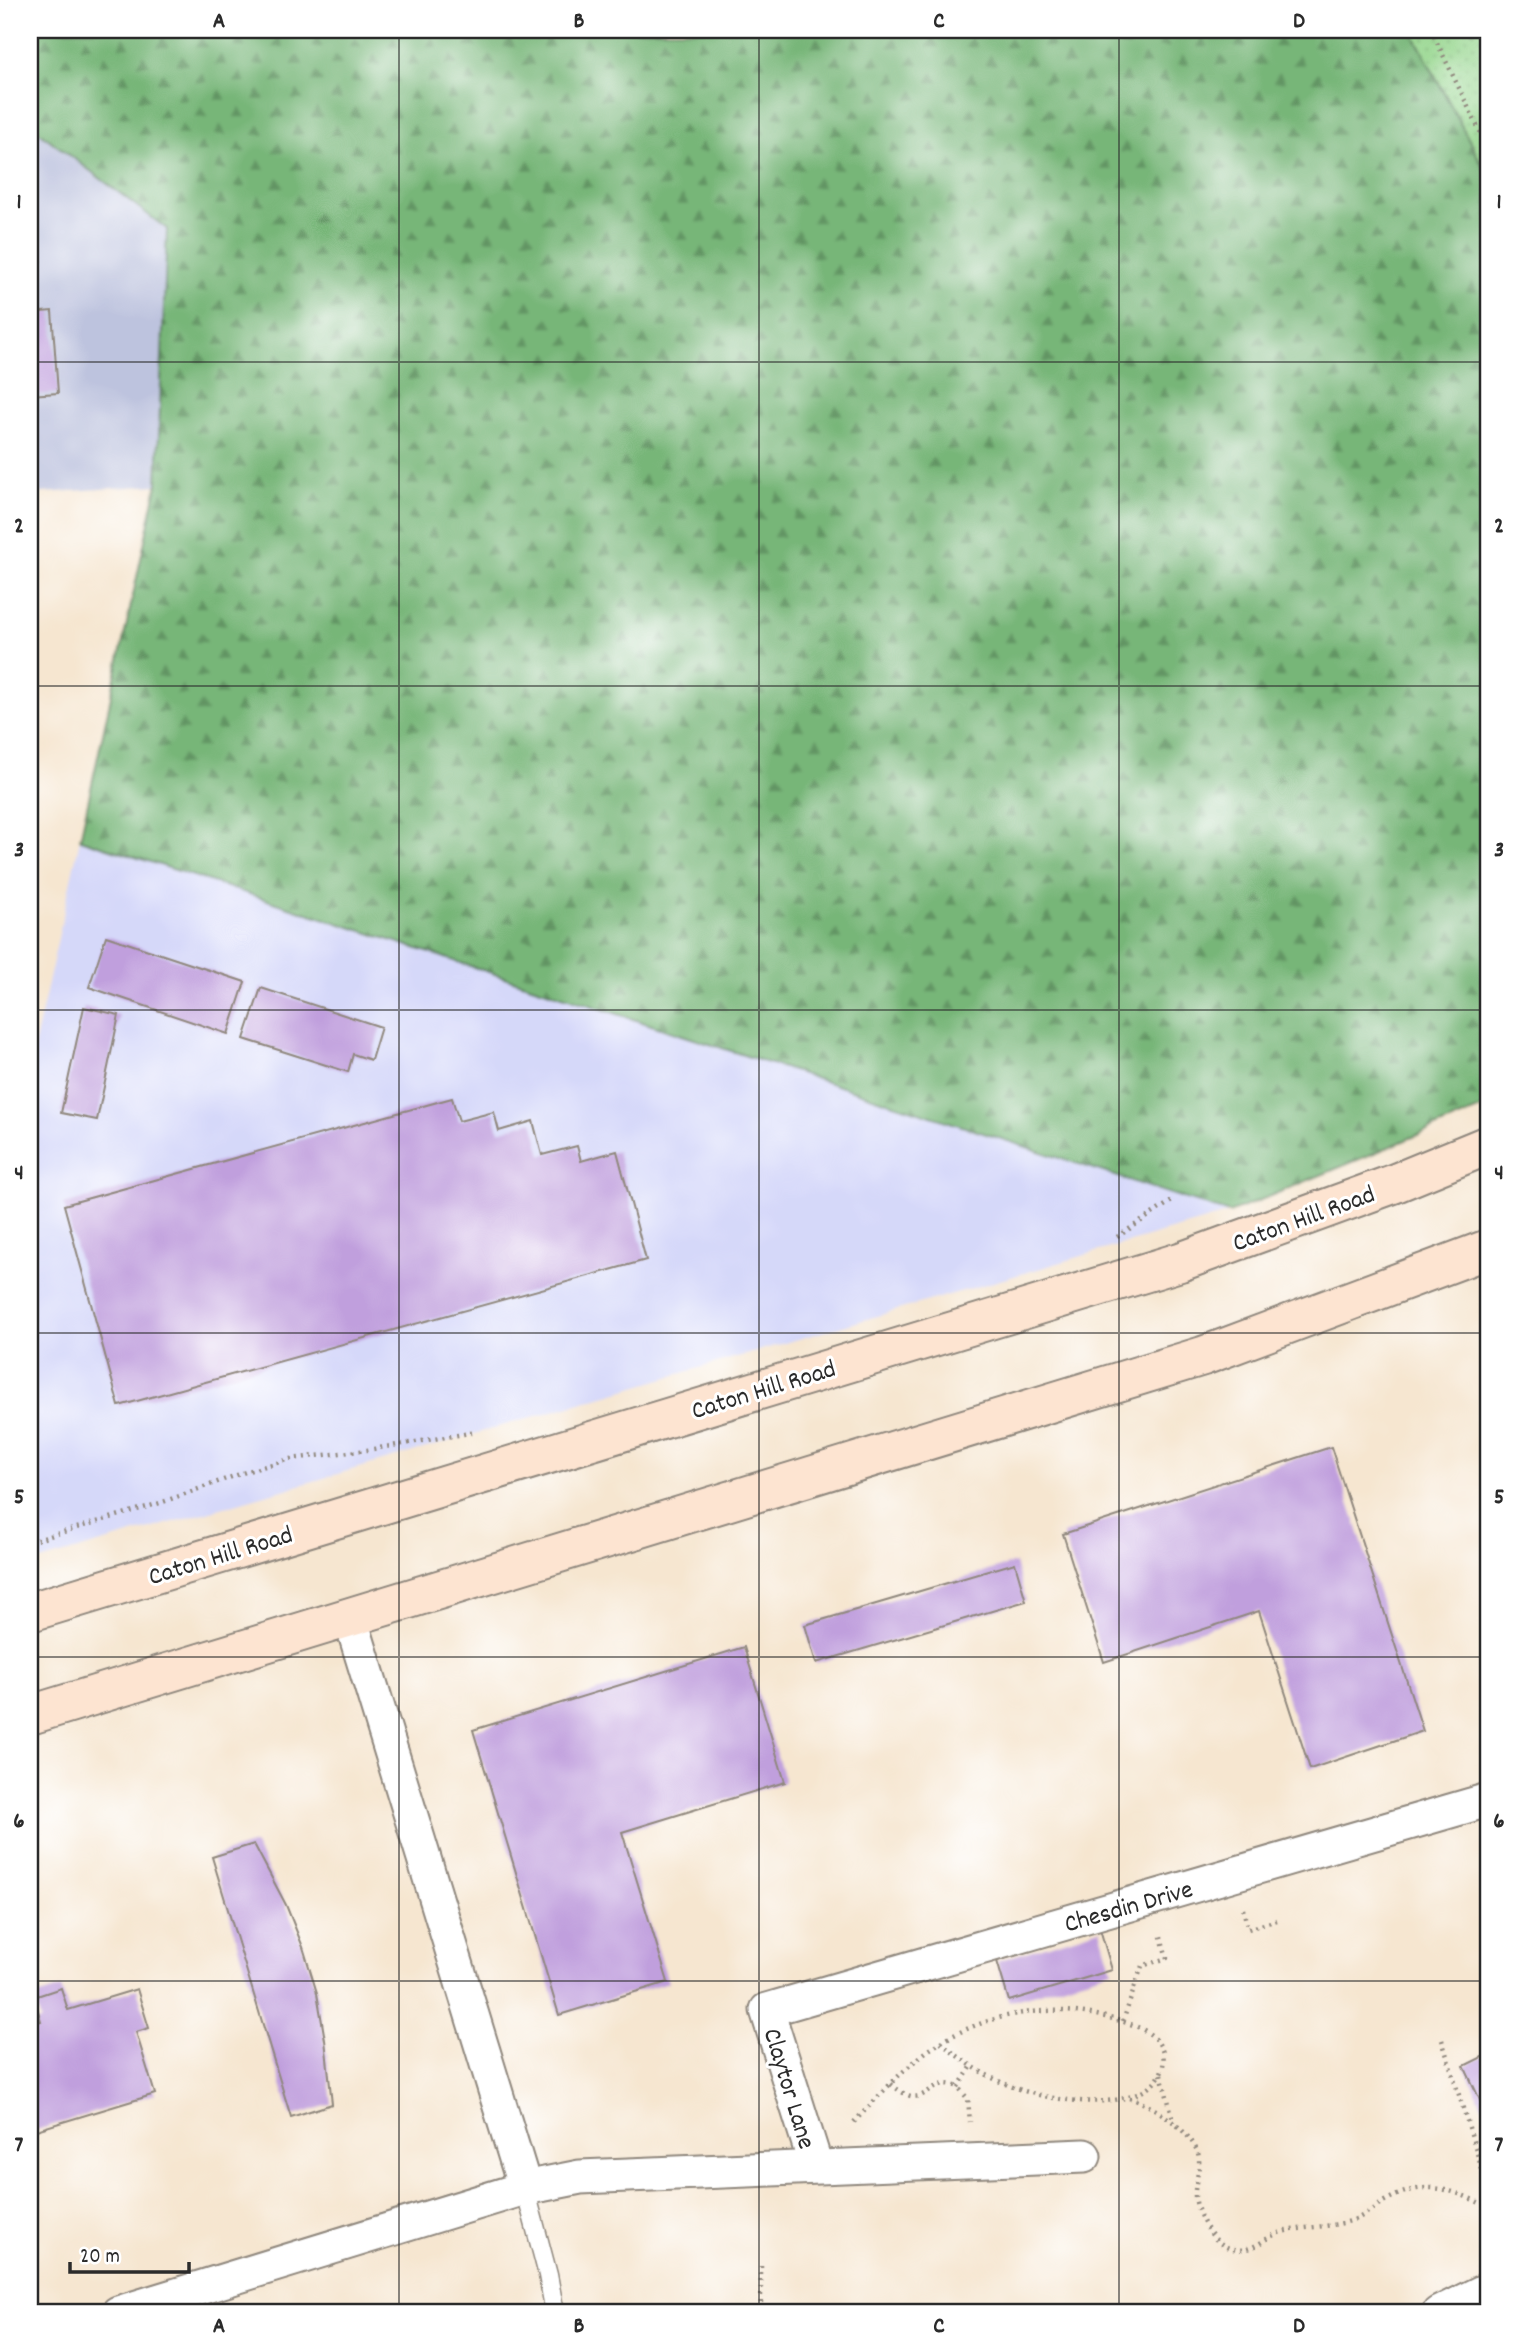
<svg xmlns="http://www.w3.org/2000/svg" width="1518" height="2343" font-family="Dekko,sans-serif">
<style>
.built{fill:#d5d8f9}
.industrial{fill:#bdc3de}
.grass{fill:url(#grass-dots);stroke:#60805c;stroke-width:2}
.forest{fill:url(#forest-firs);stroke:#517052;stroke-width:2}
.building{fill:#c09fdd}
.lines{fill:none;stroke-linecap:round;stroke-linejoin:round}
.lane-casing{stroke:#90887e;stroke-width:21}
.street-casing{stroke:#90887e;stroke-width:37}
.secondary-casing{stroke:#90887e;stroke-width:42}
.path{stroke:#90887e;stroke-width:4.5;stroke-dasharray:2 5;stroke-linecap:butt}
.lane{stroke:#fff;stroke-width:18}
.street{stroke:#fff;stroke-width:33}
.secondary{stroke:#fde4d1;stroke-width:38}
.grid{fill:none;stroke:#2b2b2b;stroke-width:2;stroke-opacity:0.55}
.labels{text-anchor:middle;stroke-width:6;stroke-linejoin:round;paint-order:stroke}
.street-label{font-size:26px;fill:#2b2b2b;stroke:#fff}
.neatline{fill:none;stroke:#2b2b2b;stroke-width:2.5}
.grid-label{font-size:23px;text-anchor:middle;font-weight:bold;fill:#2b2b2b}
</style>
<defs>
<pattern id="grass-dots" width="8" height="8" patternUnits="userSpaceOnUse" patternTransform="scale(1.75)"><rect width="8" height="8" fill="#94d58c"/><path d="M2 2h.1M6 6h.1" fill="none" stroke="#80b779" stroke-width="1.8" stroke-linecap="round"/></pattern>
<pattern id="forest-firs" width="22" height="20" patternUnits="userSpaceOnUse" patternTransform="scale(1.75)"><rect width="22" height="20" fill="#77b678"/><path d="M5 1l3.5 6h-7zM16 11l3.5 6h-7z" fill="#629463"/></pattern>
</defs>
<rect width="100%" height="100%" fill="#fff"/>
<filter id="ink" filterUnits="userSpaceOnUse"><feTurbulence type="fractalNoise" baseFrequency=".0143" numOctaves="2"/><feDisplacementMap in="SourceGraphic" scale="14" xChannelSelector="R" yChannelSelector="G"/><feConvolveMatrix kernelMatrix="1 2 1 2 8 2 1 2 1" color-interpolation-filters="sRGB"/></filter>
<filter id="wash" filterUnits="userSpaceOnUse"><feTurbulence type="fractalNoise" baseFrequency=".00686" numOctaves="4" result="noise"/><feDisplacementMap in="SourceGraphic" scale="28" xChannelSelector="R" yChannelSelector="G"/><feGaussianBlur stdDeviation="1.57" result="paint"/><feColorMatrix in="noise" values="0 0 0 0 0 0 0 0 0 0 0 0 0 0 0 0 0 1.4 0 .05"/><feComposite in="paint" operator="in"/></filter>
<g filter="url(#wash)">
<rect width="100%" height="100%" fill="#f6e6d0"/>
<polygon class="built" points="80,839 1229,1213 30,1564 30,1065"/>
<polygon class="industrial" points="30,125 167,229 157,485 30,494"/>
<polygon class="grass" points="1411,30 1488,30 1488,176"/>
<polygon class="forest" points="30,30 1411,30 1488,176 1488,1106 1229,1213 80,839 157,485 167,229 30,125"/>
<g id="blocks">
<g class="building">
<polygon points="52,311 58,393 30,395 30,313"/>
<polygon points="106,936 245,982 228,1034 89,987"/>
<polygon points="261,988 381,1027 371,1060 353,1054 348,1072 244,1039"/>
<polygon points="84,1007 119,1015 97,1120 61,1113"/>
<polygon points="452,1098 459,1121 494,1112 499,1131 533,1121 542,1155 577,1146 581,1161 617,1151 646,1260 119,1406 64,1205"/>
<polygon points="1331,1447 1423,1731 1310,1769 1259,1611 1104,1662 1063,1534"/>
<polygon points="1015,1563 1026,1601 816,1663 805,1625"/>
<polygon points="744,1647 785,1782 622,1832 668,1982 559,2015 473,1730"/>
<polygon points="254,1844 286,1905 303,1947 317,1993 325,2040 332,2104 291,2117 212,1857"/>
<polygon points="1100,1929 1112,1970 1009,2001 997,1961"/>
<polygon points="61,1988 68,2010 137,1989 149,2028 136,2032 155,2094 30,2132 30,2024 41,2021 34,1997"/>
<polygon points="1488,2054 1488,2117 1464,2066"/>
</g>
</g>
</g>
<g filter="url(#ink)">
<use href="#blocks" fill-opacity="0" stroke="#90887e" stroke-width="2"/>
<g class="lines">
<g class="lane-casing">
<g id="lane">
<polyline points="30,259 31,260"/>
<polyline points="525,2188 548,2275 555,2313"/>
</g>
</g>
<g class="street-casing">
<g id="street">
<polyline points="350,1617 525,2188"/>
<polyline points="816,2166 767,2010 1488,1800"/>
<polyline points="118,2313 525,2188 580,2177 1084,2156"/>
<polyline points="1439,2313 1488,2289"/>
</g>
</g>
<g class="secondary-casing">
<g id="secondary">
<polyline points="30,1612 1180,1262 1393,1184 1488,1145"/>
<polyline points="30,1715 1203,1356 1488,1249"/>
</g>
</g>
<g class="path">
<polyline points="1431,30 1488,148"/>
<polyline points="1117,1237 1172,1201"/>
<polyline points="30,1542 160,1503 248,1471 290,1459 367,1450 476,1432"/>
<polyline points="1243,1909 1248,1929 1277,1920"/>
<polyline points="1123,2021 1142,1966 1167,1958 1160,1933"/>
<polyline points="1442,2040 1488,2189"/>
<polyline points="1161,2074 1174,2122"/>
<path d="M891 2084C929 2117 925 2073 958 2087L968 2099 970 2122"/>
<polyline points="958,2087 972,2066"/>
<path d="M1129 2098C1152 2104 1189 2129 1198 2153 1202 2167 1194 2182 1195 2196 1197 2215 1212 2245 1233 2249 1253 2254 1265 2236 1282 2232 1306 2226 1333 2228 1356 2219 1366 2215 1374 2207 1383 2202 1424 2179 1448 2187 1488 2207"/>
<path d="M854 2122C877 2098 900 2072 926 2052 981 2013 1049 2001 1113 2019 1132 2024 1157 2031 1163 2053 1165 2063 1162 2075 1155 2082 1126 2113 1048 2101 1013 2087 986 2077 963 2061 941 2043"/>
<polyline points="761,2266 761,2313"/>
</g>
<use href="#lane" class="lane"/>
<use href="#street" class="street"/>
<use href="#secondary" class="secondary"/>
</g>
</g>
<path class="grid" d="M399 30V2313M759 30V2313M1119 30V2313M30 362H1488M30 686H1488M30 1010H1488M30 1333H1488M30 1657H1488M30 1981H1488"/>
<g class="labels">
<g class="street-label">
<text transform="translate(1303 1217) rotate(-20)" y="9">Caton Hill Road</text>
<text transform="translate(763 1388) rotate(-17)" y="9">Caton Hill Road</text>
<text transform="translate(220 1554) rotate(-17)" y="9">Caton Hill Road</text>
<text transform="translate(1128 1905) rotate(-16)" y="9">Chesdin Drive</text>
<text transform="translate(791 2088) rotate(73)" y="9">Claytor Lane</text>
</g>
</g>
<rect width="1518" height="2343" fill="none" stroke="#fff" stroke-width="77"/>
<path d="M70 2262v10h119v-10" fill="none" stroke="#2b2b2b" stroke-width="3.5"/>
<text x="80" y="2262" font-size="21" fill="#2b2b2b" stroke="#ffffff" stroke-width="5" paint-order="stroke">20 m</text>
<rect x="38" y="38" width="1442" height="2266" class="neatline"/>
<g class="grid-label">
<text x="219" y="27">A</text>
<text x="579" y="27">B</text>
<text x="939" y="27">C</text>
<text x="1299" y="27">D</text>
<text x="19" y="208">1</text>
<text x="1499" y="208">1</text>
<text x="19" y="532">2</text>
<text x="1499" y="532">2</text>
<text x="19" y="856">3</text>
<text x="1499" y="856">3</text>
<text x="19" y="1179">4</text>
<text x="1499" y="1179">4</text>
<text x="19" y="1503">5</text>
<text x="1499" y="1503">5</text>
<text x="19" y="1827">6</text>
<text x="1499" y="1827">6</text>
<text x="19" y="2151">7</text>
<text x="1499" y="2151">7</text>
<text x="219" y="2332">A</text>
<text x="579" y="2332">B</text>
<text x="939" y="2332">C</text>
<text x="1299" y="2332">D</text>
</g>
</svg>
